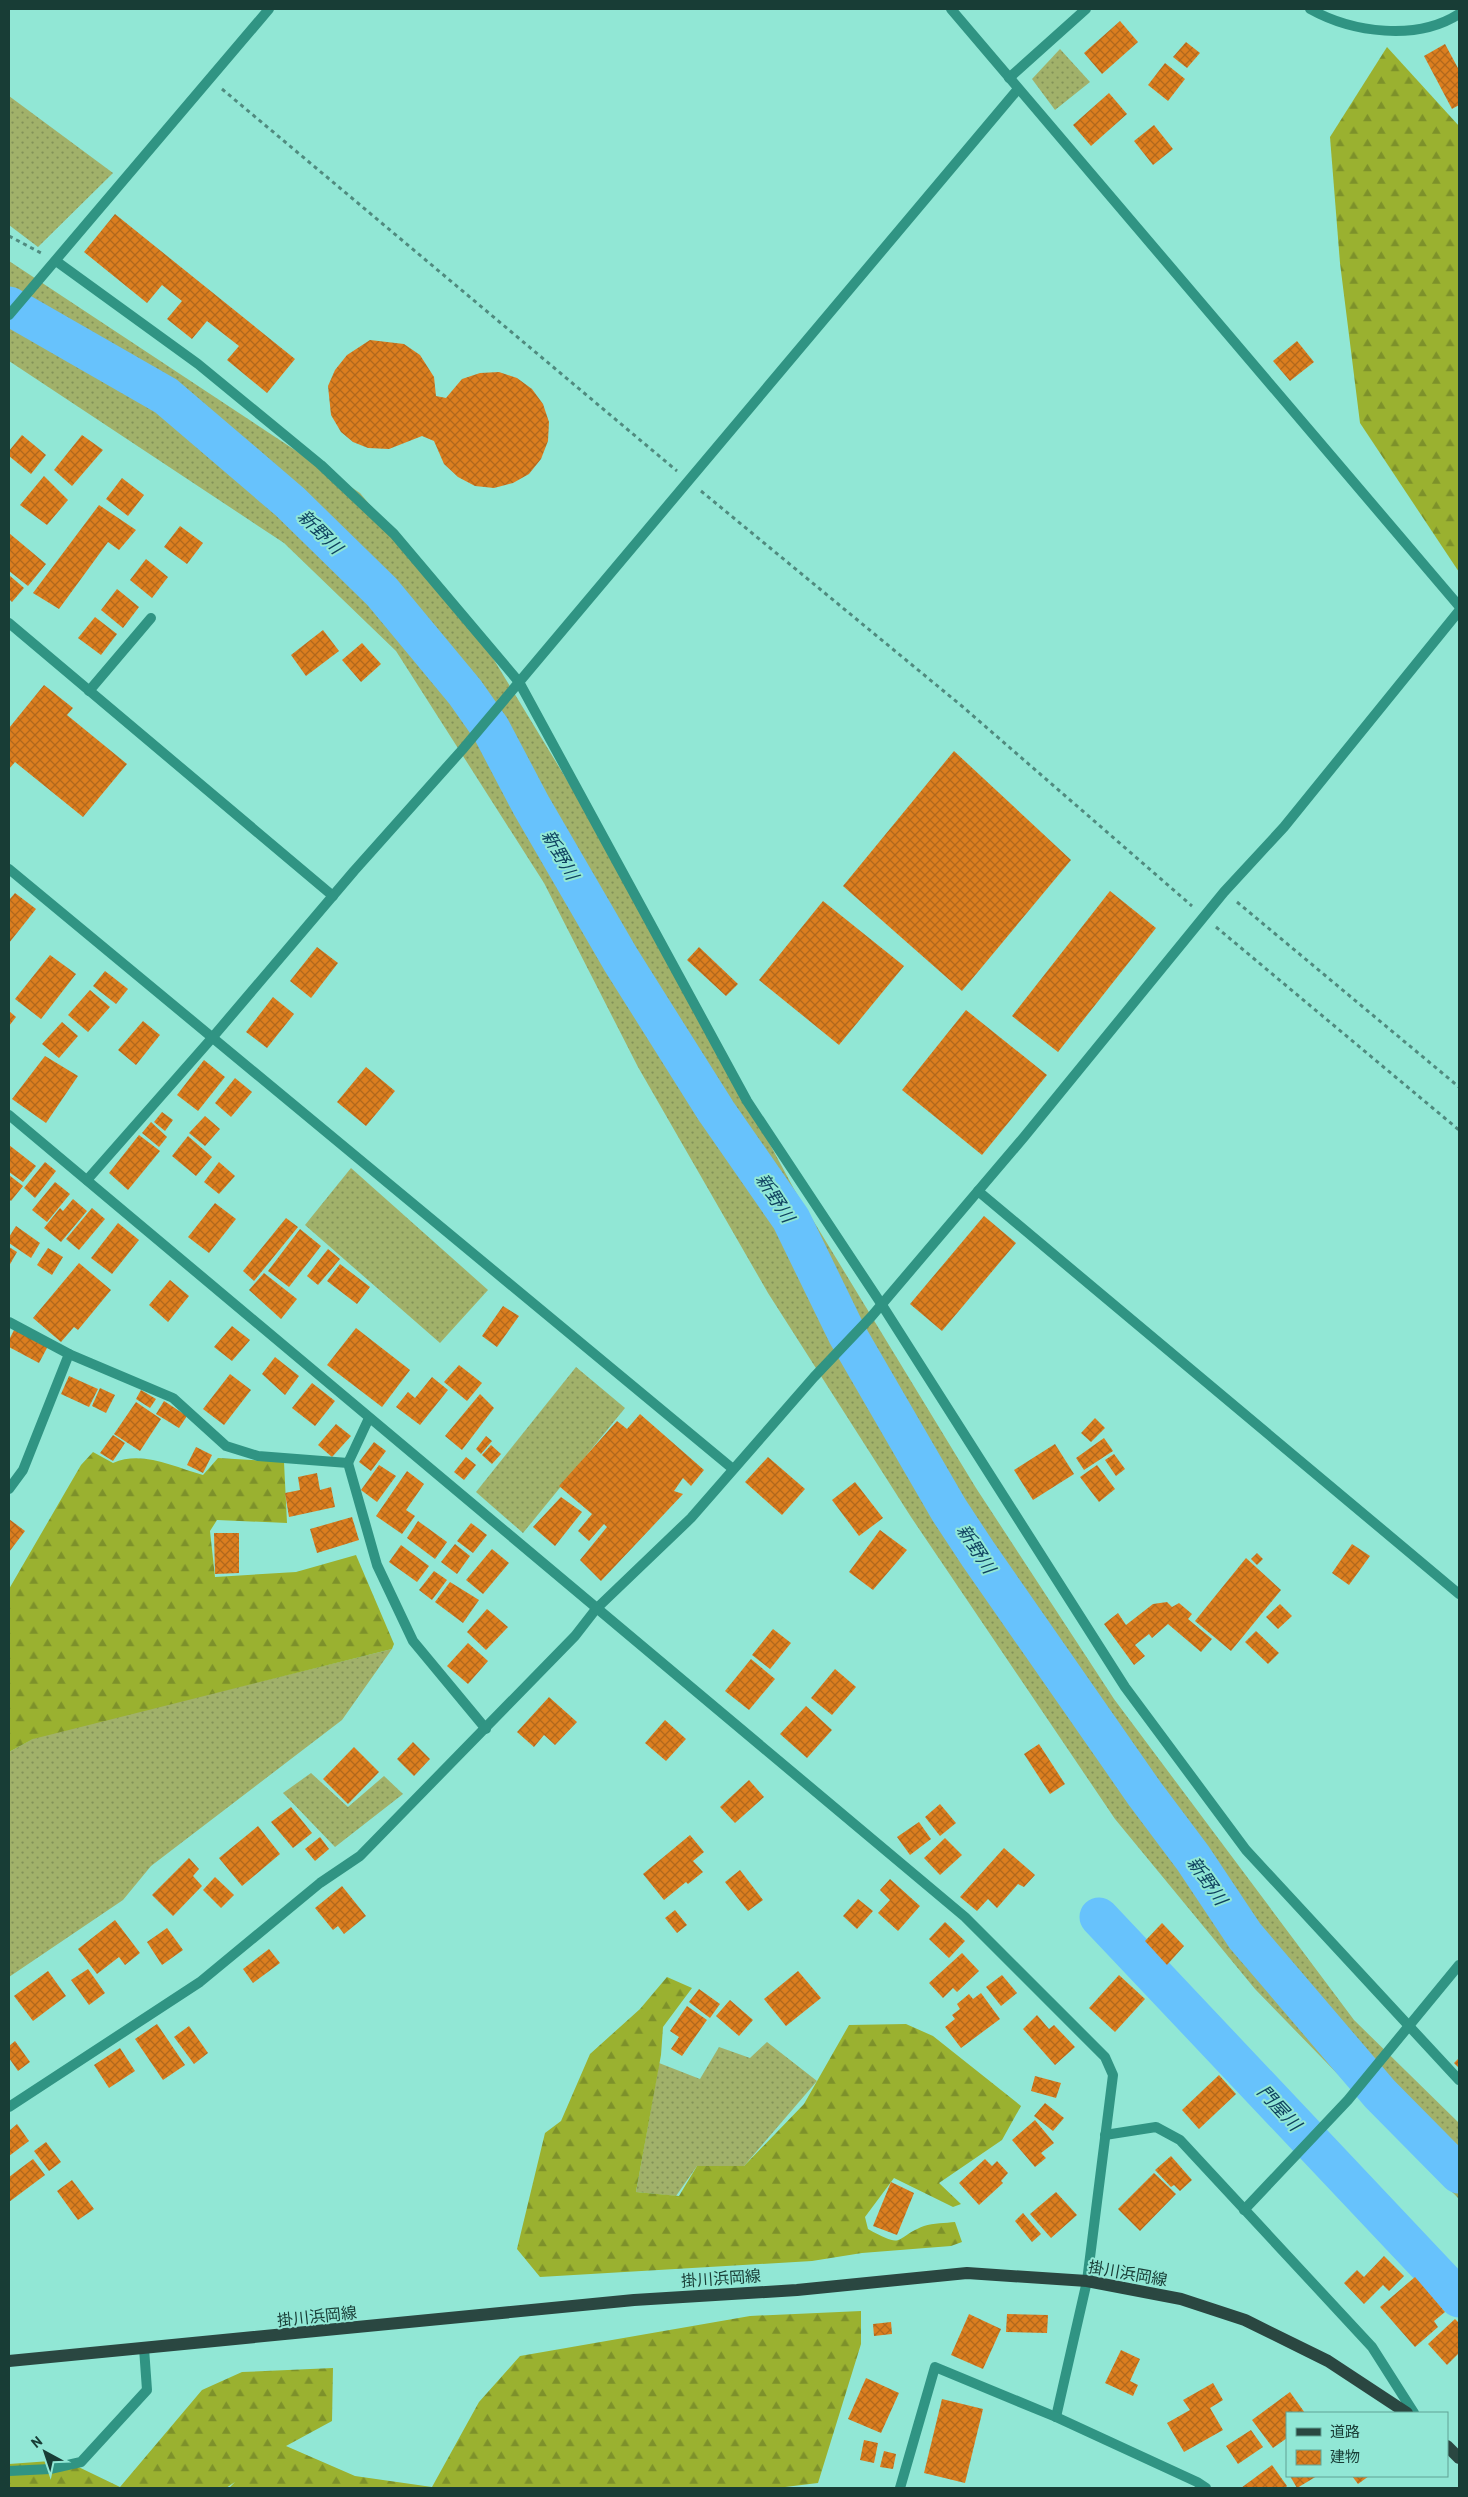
<svg xmlns="http://www.w3.org/2000/svg" width="1468" height="2497" font-family="Barlow,'Noto Sans JP',sans-serif">
<style>
.grass{fill:url(#grass-dots)}
.forest{fill:url(#forest-firs)}
.lines{fill:none;stroke-linecap:round;stroke-linejoin:round}
.river{stroke:#67c2fc;stroke-width:39}
.building{fill:url(#building-cross-hatch)}
.path{stroke:#508b7f;stroke-width:3;stroke-dasharray:4 4;stroke-linecap:butt}
.service{stroke:#309483;stroke-width:10}
.minor{stroke:#309483;stroke-width:10}
.tertiary{stroke:#309483;stroke-width:10}
.primary{stroke:#2a4741;stroke-width:12}
.labels{text-anchor:middle;stroke-width:4;stroke-linejoin:round;paint-order:stroke}
.street-label{font-size:16px;fill:#183d36;stroke:#91e7d5}
.water-label{font-size:18px;font-style:italic;fill:#0f425f;stroke:#91e7d5}
</style>
<defs>
<pattern id="grass-dots" width="8" height="8" patternUnits="userSpaceOnUse" patternTransform="scale(1.25)"><rect width="8" height="8" fill="#a1b16a"/><path d="M2 2h.1M6 6h.1" fill="none" stroke="#829158" stroke-width="1.8" stroke-linecap="round"/></pattern>
<pattern id="forest-firs" width="22" height="20" patternUnits="userSpaceOnUse" patternTransform="scale(1.25)"><rect width="22" height="20" fill="#9ab130"/><path d="M5 1l3.5 6h-7zM16 11l3.5 6h-7z" fill="#7d912a"/></pattern>
<pattern id="building-cross-hatch" width="8" height="8" patternUnits="userSpaceOnUse" patternTransform="scale(1.25)"><rect width="8" height="8" fill="#db7e1f"/><path d="M0 0l8 8M0 8l8-8" fill="none" stroke="#b1681c"/></pattern>
</defs>
<rect width="100%" height="100%" fill="#91e7d5"/>
<g class="grass">
<polygon points="1060,49 1090,82 1055,110 1032,79"/>
<polygon points="9,96 113,173 38,247 9,225"/>
<polygon points="9,261 360,493 480,637 629,882 794,1189 976,1488 1114,1699 1354,2020 1459,2123 1459,2199 1255,1989 1115,1819 911,1517 768,1293 638,1067 544,883 396,651 284,543 9,361"/>
<polygon points="351,1168 488,1290 440,1343 305,1225"/>
<polygon points="576,1367 625,1408 523,1533 476,1492"/>
<polygon points="392,1649 342,1720 151,1866 123,1900 9,1977 9,1752 38,1736"/>
<polygon points="311,1773 348,1807 384,1776 403,1794 335,1847 283,1793"/>
<polygon points="767,2042 817,2081 744,2166 697,2166 676,2196 636,2192 659,2063 700,2079 719,2047 750,2058"/>
</g>
<g class="forest">
<polygon points="1387,47 1459,126 1459,572 1360,423 1340,263 1330,137"/>
<path d="M93 1452 113 1463C142 1450 174 1467 203 1475L218 1458 284 1462 287 1523 217 1520 210 1531 215 1577 296 1572 356 1555 394 1644 392 1649 33 1739 9 1752V1589L81 1465Z"/>
<path d="M667 1977 692 1988 663 2027 661 2055 636 2192 679 2196 697 2166H744L804 2104 849 2025 906 2024 933 2036 1021 2106 1002 2140 939 2183 961 2204 953 2207 894 2178 865 2217 868 2229C906 2250 893 2238 924 2226 933 2223 946 2223 955 2222L962 2242 951 2246 862 2253 812 2261 540 2277 517 2249 545 2133 561 2121 590 2054 640 2009Z"/>
<polygon points="861,2311 861,2344 818,2483 777,2488 229,2488 235,2482 226,2488 9,2488 9,2464 64,2460 120,2487 202,2390 242,2372 333,2368 332,2421 286,2446 355,2476 432,2487 479,2402 520,2356 750,2316"/>
</g>
<g class="lines">
<g class="river">
<polyline points="9,306 166,396 290,502 382,592 465,692 491,729 531,805 621,960 716,1111 791,1219 847,1334 949,1510 978,1554 1145,1794 1193,1858 1245,1936 1380,2094 1459,2174"/>
<polyline points="1099,1917 1459,2298"/>
</g>
</g>
<g class="building">
<polygon points="1120,21 1138,42 1102,74 1084,53"/>
<polygon points="1186,42 1200,53 1187,68 1173,57"/>
<polygon points="1445,44 1459,70 1459,105 1452,109 1424,56"/>
<polygon points="1165,63 1185,79 1168,101 1148,85"/>
<polygon points="1109,93 1127,114 1091,146 1073,125"/>
<polygon points="1154,125 1173,149 1153,165 1134,141"/>
<polygon points="115,214 295,359 267,393 227,360 239,346 207,321 192,339 167,319 182,301 162,285 147,303 84,252"/>
<polygon points="370,340 404,344 420,355 434,377 436,396 446,398 462,379 480,373 499,372 517,378 532,389 543,404 549,422 548,441 541,459 529,474 513,483 494,488 475,486 458,477 444,464 434,441 422,436 389,449 368,448 353,442 341,432 331,415 328,386 335,370 347,355"/>
<polygon points="1297,341 1314,362 1290,381 1273,361"/>
<polygon points="22,435 46,455 31,474 9,456 9,451"/>
<polygon points="82,435 103,450 72,486 54,470"/>
<polygon points="44,476 68,500 47,525 20,505"/>
<polygon points="122,478 144,495 128,516 106,499"/>
<polygon points="99,505 136,530 119,550 108,542 59,609 33,593"/>
<polygon points="180,526 203,543 187,564 164,547"/>
<polygon points="9,533 46,564 28,586 9,571"/>
<polygon points="146,559 168,577 152,598 130,580"/>
<polygon points="9,575 24,588 12,602 9,599"/>
<polygon points="117,589 139,607 123,628 101,610"/>
<polygon points="95,617 117,634 101,655 78,638"/>
<polygon points="323,630 339,651 306,676 291,655"/>
<polygon points="362,643 381,664 361,682 342,660"/>
<polygon points="44,685 73,708 67,715 127,764 83,817 15,762 9,769 9,728"/>
<polygon points="954,751 1071,860 962,991 843,886"/>
<polygon points="1110,891 1156,928 1058,1052 1012,1016"/>
<polygon points="15,893 36,909 9,943 9,900"/>
<polygon points="823,901 904,966 839,1045 759,980"/>
<polygon points="317,947 338,963 311,998 290,981"/>
<polygon points="699,947 738,984 726,996 687,960"/>
<polygon points="50,955 76,974 41,1019 15,999"/>
<polygon points="105,971 128,989 116,1004 93,986"/>
<polygon points="90,990 110,1007 88,1032 68,1015"/>
<polygon points="273,997 294,1014 267,1048 246,1032"/>
<polygon points="966,1010 1047,1075 982,1155 902,1090"/>
<polygon points="9,1011 16,1017 9,1026"/>
<polygon points="143,1021 160,1035 136,1065 118,1050"/>
<polygon points="62,1022 78,1036 59,1058 42,1044"/>
<polygon points="45,1056 78,1076 46,1123 12,1099"/>
<polygon points="204,1060 225,1077 198,1111 177,1095"/>
<polygon points="366,1067 395,1091 366,1126 337,1102"/>
<polygon points="235,1078 252,1092 231,1117 215,1103"/>
<polygon points="162,1112 173,1120 165,1131 154,1122"/>
<polygon points="205,1116 220,1129 205,1146 189,1133"/>
<polygon points="151,1122 167,1137 159,1147 142,1133"/>
<polygon points="139,1135 160,1151 128,1190 109,1173"/>
<polygon points="188,1136 212,1157 196,1176 172,1156"/>
<polygon points="9,1145 36,1166 23,1182 9,1172"/>
<polygon points="45,1162 56,1171 35,1198 24,1188"/>
<polygon points="219,1162 235,1176 219,1194 204,1182"/>
<polygon points="9,1175 23,1186 11,1201 9,1199"/>
<polygon points="55,1182 70,1194 47,1222 32,1210"/>
<polygon points="73,1199 87,1211 61,1242 44,1228 60,1208 63,1211"/>
<polygon points="215,1203 236,1219 209,1253 188,1237"/>
<polygon points="92,1208 105,1219 79,1250 66,1239"/>
<polygon points="984,1216 1016,1243 942,1331 910,1304"/>
<polygon points="286,1218 298,1227 254,1281 243,1271"/>
<polygon points="118,1223 139,1240 112,1274 91,1258"/>
<polygon points="16,1226 40,1243 31,1258 9,1243 9,1237"/>
<polygon points="300,1229 321,1246 289,1287 268,1271"/>
<polygon points="9,1247 17,1252 9,1266"/>
<polygon points="48,1248 63,1257 52,1275 37,1265"/>
<polygon points="328,1249 340,1259 318,1285 307,1276"/>
<polygon points="79,1263 111,1290 78,1330 74,1327 61,1342 33,1318"/>
<polygon points="340,1264 370,1287 357,1304 327,1281"/>
<polygon points="264,1273 297,1299 281,1319 249,1290"/>
<polygon points="170,1280 189,1296 168,1322 149,1305"/>
<polygon points="503,1306 519,1316 497,1347 482,1336"/>
<polygon points="232,1326 250,1340 232,1361 214,1347"/>
<polygon points="15,1328 48,1346 39,1363 9,1347 9,1340"/>
<polygon points="356,1328 410,1370 382,1407 327,1365"/>
<polygon points="275,1357 299,1376 285,1395 262,1374"/>
<polygon points="459,1365 482,1383 467,1401 444,1382"/>
<polygon points="230,1374 251,1390 224,1425 203,1409"/>
<polygon points="69,1376 98,1389 89,1407 61,1394"/>
<polygon points="432,1377 448,1390 420,1425 396,1407 408,1392 415,1398"/>
<polygon points="312,1383 335,1401 315,1426 292,1408"/>
<polygon points="100,1388 115,1395 106,1413 92,1406"/>
<polygon points="141,1390 156,1399 150,1408 136,1399"/>
<polygon points="480,1394 494,1408 462,1450 445,1436"/>
<polygon points="164,1401 187,1416 179,1428 156,1414"/>
<polygon points="136,1402 161,1419 140,1451 114,1434"/>
<polygon points="640,1414 704,1470 691,1486 683,1478 674,1491 683,1494 601,1581 580,1560 607,1527 604,1524 589,1541 578,1531 592,1514 559,1486 617,1421 627,1429"/>
<polygon points="1095,1418 1105,1428 1091,1442 1081,1433"/>
<polygon points="336,1424 351,1436 332,1457 318,1445"/>
<polygon points="113,1435 125,1443 113,1461 100,1453"/>
<polygon points="486,1436 492,1441 481,1454 476,1449"/>
<polygon points="1104,1438 1113,1451 1084,1470 1076,1458"/>
<polygon points="374,1442 386,1451 371,1471 359,1462"/>
<polygon points="1055,1444 1074,1474 1033,1500 1014,1470"/>
<polygon points="491,1445 501,1454 492,1464 482,1455"/>
<polygon points="196,1447 212,1455 203,1473 187,1465"/>
<polygon points="1114,1454 1125,1469 1116,1476 1105,1460"/>
<polygon points="466,1457 476,1465 464,1480 454,1472"/>
<polygon points="768,1457 805,1489 782,1515 745,1482"/>
<polygon points="379,1465 396,1476 377,1502 361,1490"/>
<polygon points="1097,1465 1115,1489 1099,1502 1080,1477"/>
<polygon points="407,1471 424,1484 406,1510 415,1516 402,1534 376,1516"/>
<polygon points="317,1473 320,1490 331,1487 335,1507 289,1517 285,1493 300,1490 298,1477"/>
<polygon points="855,1482 883,1518 859,1536 832,1500"/>
<polygon points="561,1497 582,1512 555,1546 533,1527"/>
<polygon points="352,1517 359,1540 317,1553 310,1529"/>
<polygon points="9,1519 25,1531 9,1552"/>
<polygon points="418,1521 447,1542 435,1559 407,1538"/>
<polygon points="471,1523 487,1535 473,1553 457,1541"/>
<polygon points="880,1530 907,1550 873,1590 849,1572"/>
<polygon points="214,1533 239,1533 239,1573 215,1574"/>
<polygon points="455,1544 470,1556 457,1574 441,1562"/>
<polygon points="1352,1544 1370,1556 1349,1585 1332,1573"/>
<polygon points="401,1545 429,1566 417,1582 389,1562"/>
<polygon points="492,1549 509,1563 483,1594 466,1580"/>
<polygon points="1257,1553 1263,1559 1257,1565 1251,1559"/>
<polygon points="1246,1558 1281,1590 1231,1651 1195,1621"/>
<polygon points="434,1571 447,1580 432,1600 419,1590"/>
<polygon points="450,1582 479,1600 463,1623 435,1602"/>
<polygon points="1167,1602 1172,1607 1179,1603 1192,1614 1188,1619 1212,1639 1201,1652 1168,1624 1152,1638 1149,1634 1135,1645 1145,1656 1134,1665 1104,1624 1118,1613 1126,1625 1153,1604"/>
<polygon points="1280,1604 1292,1616 1278,1629 1266,1617"/>
<polygon points="487,1609 508,1627 486,1650 467,1632"/>
<polygon points="773,1629 791,1643 770,1669 752,1655"/>
<polygon points="1256,1631 1279,1653 1268,1664 1245,1642"/>
<polygon points="468,1643 488,1661 468,1684 447,1666"/>
<polygon points="751,1659 775,1679 749,1710 725,1691"/>
<polygon points="835,1669 856,1687 832,1715 811,1698"/>
<polygon points="549,1697 577,1722 555,1745 544,1735 534,1747 517,1732"/>
<polygon points="806,1706 832,1730 807,1758 780,1734"/>
<polygon points="665,1720 686,1739 666,1761 645,1743"/>
<polygon points="413,1742 430,1759 414,1776 397,1759"/>
<polygon points="1039,1744 1065,1784 1050,1794 1024,1754"/>
<polygon points="354,1747 379,1772 348,1804 323,1779"/>
<polygon points="749,1780 764,1797 735,1823 720,1807"/>
<polygon points="940,1804 956,1823 940,1836 925,1817"/>
<polygon points="291,1807 312,1833 293,1848 271,1822"/>
<polygon points="919,1822 931,1839 910,1855 897,1837"/>
<polygon points="258,1826 280,1854 242,1886 219,1858"/>
<polygon points="690,1835 704,1852 693,1861 703,1872 688,1884 686,1882 664,1900 643,1874"/>
<polygon points="320,1837 329,1849 315,1861 305,1849"/>
<polygon points="945,1838 962,1855 940,1875 924,1858"/>
<polygon points="1004,1848 1035,1875 1024,1887 1018,1884 997,1908 988,1899 977,1911 960,1897"/>
<polygon points="189,1858 199,1869 193,1876 202,1886 173,1916 152,1895"/>
<polygon points="740,1870 763,1900 748,1911 725,1882"/>
<polygon points="215,1877 234,1895 221,1908 203,1890"/>
<polygon points="890,1879 920,1906 898,1931 878,1913 890,1900 880,1890"/>
<polygon points="342,1886 366,1916 344,1934 338,1926 333,1930 315,1908"/>
<polygon points="858,1899 873,1911 857,1929 843,1916"/>
<polygon points="675,1910 687,1925 677,1933 665,1918"/>
<polygon points="115,1920 140,1953 125,1965 119,1957 97,1974 78,1949"/>
<polygon points="945,1922 965,1941 949,1958 929,1939"/>
<polygon points="1162,1923 1184,1946 1167,1965 1145,1941"/>
<polygon points="167,1928 183,1950 162,1965 147,1942"/>
<polygon points="269,1949 280,1963 253,1983 243,1969"/>
<polygon points="962,1953 979,1971 957,1992 953,1988 943,1998 929,1983"/>
<polygon points="88,1969 105,1993 89,2005 71,1980"/>
<polygon points="48,1971 66,1996 33,2021 14,1996"/>
<polygon points="798,1971 821,1998 786,2026 764,1999"/>
<polygon points="1002,1975 1017,1993 1001,2006 986,1987"/>
<polygon points="1119,1975 1145,1999 1115,2032 1089,2008"/>
<polygon points="699,1989 720,2004 710,2018 689,2002"/>
<polygon points="981,1993 1000,2019 961,2048 945,2027 955,2019 952,2015 960,2009 957,2004 969,1994 973,1999"/>
<polygon points="730,2000 753,2020 739,2036 716,2016"/>
<polygon points="687,2006 707,2020 682,2056 671,2049 679,2037 670,2031"/>
<polygon points="1037,2015 1049,2029 1054,2025 1075,2047 1055,2065 1023,2029"/>
<polygon points="157,2024 185,2065 163,2080 135,2039"/>
<polygon points="189,2026 208,2053 194,2064 174,2037"/>
<polygon points="15,2041 30,2062 18,2071 9,2058 9,2046"/>
<polygon points="120,2048 135,2071 109,2088 94,2065"/>
<polygon points="1459,2058 1459,2068 1454,2063"/>
<polygon points="1219,2075 1236,2094 1199,2129 1182,2110"/>
<polygon points="1035,2076 1061,2083 1056,2098 1031,2091"/>
<polygon points="1045,2103 1064,2118 1053,2131 1034,2116"/>
<polygon points="1035,2120 1054,2143 1041,2153 1046,2158 1035,2167 1012,2140"/>
<polygon points="17,2124 29,2141 9,2156 9,2131"/>
<polygon points="46,2142 61,2162 49,2171 34,2151"/>
<polygon points="1171,2156 1192,2180 1180,2191 1174,2185 1171,2187 1155,2170"/>
<polygon points="33,2159 45,2175 9,2202 9,2177"/>
<polygon points="985,2159 992,2166 997,2161 1008,2173 1001,2181 1003,2183 979,2205 959,2183"/>
<polygon points="1154,2173 1176,2194 1140,2231 1118,2209"/>
<polygon points="72,2180 94,2209 78,2220 57,2191"/>
<polygon points="891,2182 914,2193 897,2235 873,2226"/>
<polygon points="1056,2192 1077,2215 1051,2238 1030,2214"/>
<polygon points="1023,2213 1041,2234 1032,2242 1015,2221"/>
<polygon points="1384,2256 1404,2276 1389,2291 1383,2285 1364,2304 1344,2283 1357,2270 1364,2277"/>
<polygon points="1415,2277 1445,2312 1434,2321 1438,2327 1415,2347 1380,2307"/>
<polygon points="969,2314 1001,2329 983,2369 951,2355"/>
<polygon points="1007,2314 1048,2315 1047,2333 1006,2332"/>
<polygon points="1455,2319 1459,2323 1459,2353 1447,2365 1428,2344"/>
<polygon points="891,2322 892,2334 874,2336 873,2324"/>
<polygon points="1121,2350 1140,2359 1130,2381 1138,2385 1133,2396 1105,2383"/>
<polygon points="866,2378 899,2393 881,2433 848,2419"/>
<polygon points="1213,2383 1223,2400 1210,2408 1223,2430 1184,2452 1167,2423 1190,2410 1183,2400"/>
<polygon points="1290,2392 1305,2413 1287,2413 1287,2438 1273,2448 1252,2420"/>
<polygon points="942,2399 983,2409 965,2483 924,2473"/>
<polygon points="1251,2430 1263,2447 1238,2464 1226,2446"/>
<polygon points="864,2440 878,2443 874,2463 860,2460"/>
<polygon points="884,2451 896,2454 893,2469 880,2467"/>
<polygon points="1272,2465 1287,2486 1285,2488 1241,2488"/>
<polygon points="1290,2476 1317,2476 1297,2488"/>
<polygon points="1352,2476 1369,2476 1358,2484"/>
</g>
<g class="lines">
<g class="path">
<polyline points="222,89 677,471"/>
<polyline points="9,236 41,253"/>
<polyline points="701,491 963,707 1192,906"/>
<polyline points="1237,902 1459,1087"/>
<polyline points="1216,927 1459,1130"/>
</g>
<g class="service">
<polyline points="56,261 198,364 321,465 394,534 519,682 747,1101 882,1305 1125,1687 1246,1850 1459,2080"/>
<polyline points="89,691 151,618"/>
</g>
<g class="minor">
<path d="M1310 9C1353 33 1417 41 1459 14"/>
<polyline points="1009,78 1086,9"/>
<polyline points="9,315 269,9"/>
<polyline points="9,623 333,896"/>
<polyline points="9,869 733,1469"/>
<polyline points="87,1180 212,1038 354,871 462,750 1018,89"/>
<polyline points="978,1191 1459,1594"/>
<polyline points="9,1322 69,1354"/>
<polyline points="348,1463 369,1418"/>
<polyline points="9,1489 23,1470 69,1354 173,1398 226,1446 258,1456 348,1463 377,1565 413,1641 486,1729"/>
<polyline points="9,2107 200,1982 320,1883 360,1856 575,1636 596,1609 691,1518 814,1377 871,1317 1024,1137 1224,892 1284,827 1459,611"/>
<polyline points="1105,2135 1156,2127 1180,2140 1372,2347 1414,2413"/>
<polyline points="1244,2210 1348,2100 1459,1965"/>
<polyline points="1056,2417 1087,2281"/>
<polyline points="9,2471 50,2469 81,2462 147,2390 144,2348"/>
<polyline points="900,2488 935,2367 1056,2417 1197,2482 1206,2488"/>
</g>
<g class="tertiary">
<polyline points="951,9 1459,606"/>
<polyline points="9,1115 965,1917 1105,2057 1113,2075 1087,2281"/>
</g>
<g class="primary">
<polyline points="9,2361 634,2300 797,2290 967,2273 1087,2281 1181,2299 1245,2320 1328,2361 1407,2413"/>
<polyline points="1447,2446 1459,2458"/>
</g>
</g>
<g class="labels">
<g class="street-label">
<text transform="translate(1128 2273) rotate(10)" y="6">掛川浜岡線</text>
<text transform="translate(721 2278) rotate(-4)" y="6">掛川浜岡線</text>
<text transform="translate(317 2316) rotate(-6)" y="6">掛川浜岡線</text>
</g>
<g class="water-label">
<text transform="translate(320 532) rotate(45)" y="6">新野川</text>
<text transform="translate(560 855) rotate(60)" y="6">新野川</text>
<text transform="translate(775 1198) rotate(57)" y="6">新野川</text>
<text transform="translate(976 1549) rotate(57)" y="6">新野川</text>
<text transform="translate(1207 1881) rotate(55)" y="6">新野川</text>
<text transform="translate(1279 2108) rotate(47)" y="6">門屋川</text>
</g>
</g>
<rect width="1468" height="2497" fill="none" stroke="#183d36" stroke-width="20"/>
<rect x="1286" y="2412" width="162" height="65" fill="#91e7d5" stroke="#61a395"/>
<rect x="1296" y="2428" width="25" height="8" fill="#2a4741" stroke="#61a395"/>
<text x="1330" y="2437" font-size="15" fill="#183d36">道路</text>
<rect x="1296" y="2450" width="25" height="15" fill="url(#building-cross-hatch)" stroke="#61a395"/>
<text x="1330" y="2462" font-size="15" fill="#183d36">建物</text>
<g transform="translate(45 2452) rotate(320)" stroke="#91e7d5" stroke-width="4" paint-order="stroke">
<path d="M0-4L9 19L0 12L-9 19Z" fill="#183d36"/>
<text y="-8" font-size="14" font-weight="bold" text-anchor="middle" fill="#183d36">N</text>
</g>
</svg>
